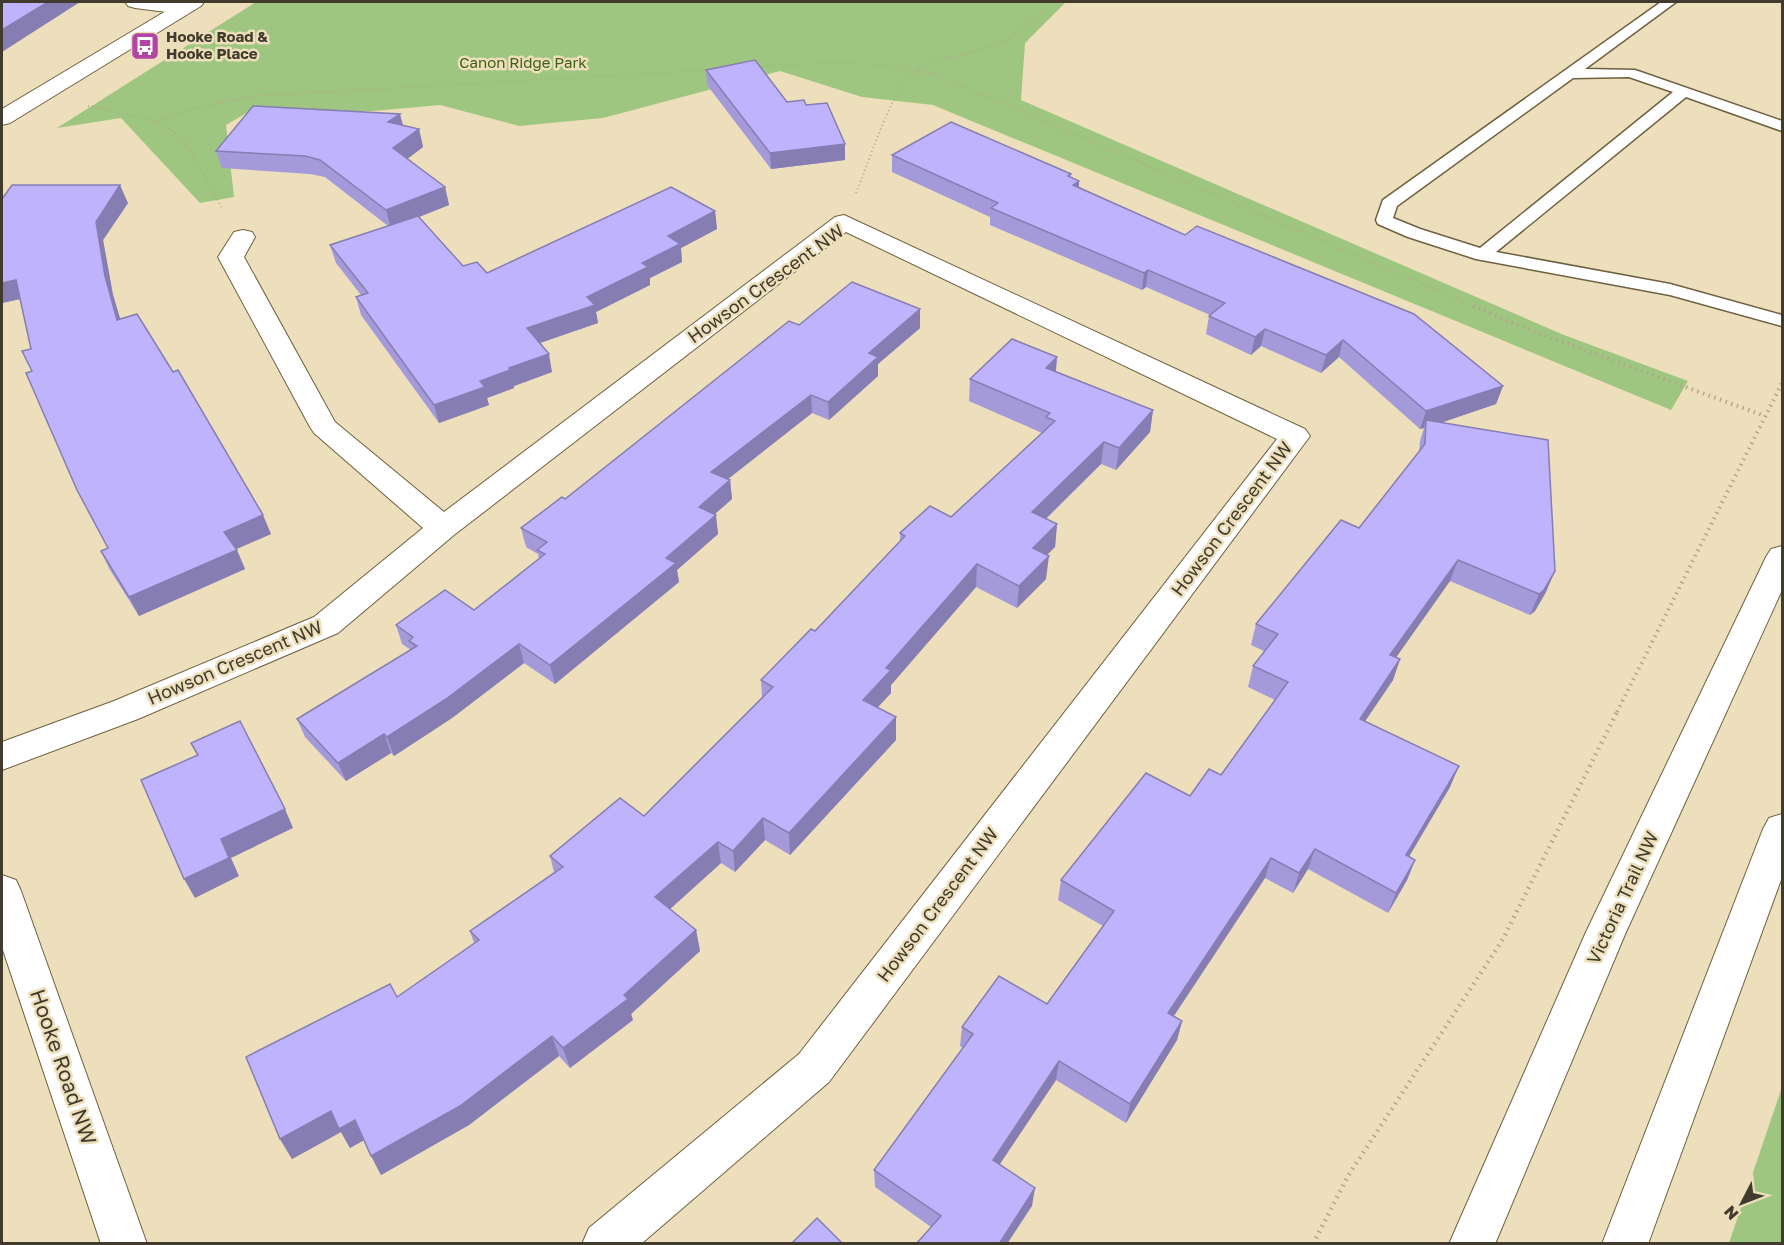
<svg xmlns="http://www.w3.org/2000/svg" width="1784" height="1245" font-family="'Golos Text',sans-serif">
<style>
.green{fill:#9fc680}
.lines{fill:none;stroke-linecap:round;stroke-linejoin:round}
.lane-casing{stroke:#6d6141;stroke-width:3}
.street-casing{stroke:#6d6141;stroke-width:2}
.secondary-casing{stroke:#6d6141;stroke-width:2}
.path-far2{stroke:#b2a78a;stroke-width:2;stroke-dasharray:1 3;stroke-linecap:butt}
.path-far1{stroke:#b2a78a;stroke-width:4;stroke-dasharray:1.5 4.5;stroke-linecap:butt}
.path{stroke:#b2a78a;stroke-width:4.5;stroke-dasharray:1.5 5;stroke-linecap:butt}
.lane{fill:#fff;fill-rule:evenodd}
.street{fill:#fff;fill-rule:evenodd}
.secondary{fill:#fff;fill-rule:evenodd}
.wall{fill:#a49ada}
.shaded-wall{fill:#867db2}
.building{fill:#bfb3fe;stroke:#867db2;stroke-width:1.5}
.labels{text-anchor:middle;stroke-width:5;stroke-linejoin:round;paint-order:stroke}
.far-poi-label{font-size:15px;font-weight:bold;fill:#403b2c;stroke:#eddfbb;text-anchor:start}
.far-park-label{font-size:15px;fill:#3e6119;stroke:#eddfbb}
.street-label{font-size:18px;fill:#403b2c;stroke:#eddfbb}
.near-street-label{font-size:21px;fill:#403b2c;stroke:#eddfbb}
</style>
<rect width="100%" height="100%" fill="#eddfbb"/>
<g class="green">
<polygon points="256,2 1066,2 1025,43 1021,100 1564,335 1688,381 1671,410 933,105 862,97 780,71 603,118 519,126 440,105 373,111 250,111 226,125 234,197 200,203 121,118 57,128"/>
<polygon points="1782,1087 1782,1243 1729,1243"/>
</g>
<g class="lines">
<g class="lane-casing">
<path id="lane" d="M1661 2H1676L1585 69 1635 70 1782 121V131L1686 97 1496 252 1670 284 1782 315V326L1670 295 1476 259 1408 237 1378 224 1376 220 1383 200ZM1629 77 1673 92 1480 248 1420 229 1393 218 1397 206 1573 78Z"/>
</g>
<g class="street-casing">
<g id="street">
<polygon points="125,2 178,2 189,4 192,8 189,12 182,14 135,8 128,6"/>
<polygon points="844,215 1305,429 1310,436 829,1082 641,1244 582,1244 589,1228 799,1054 1277,439 846,232 454,535 338,633 138,719 2,770 2,742 114,701 314,617 423,528 314,433 310,427 218,257 234,232 243,230 252,232 255,237 244,257 335,422 444,512 835,217"/>
</g>
</g>
<g class="secondary-casing">
<g id="secondary">
<polygon points="181,2 204,2 201,6 10,123 2,125 2,109"/>
<polygon points="1782,546 1782,590 1626,932 1495,1244 1449,1244 1586,932 1766,557 1771,549"/>
<polygon points="1782,814 1782,877 1648,1244 1602,1244 1763,829 1769,818"/>
<polygon points="2,875 16,880 21,891 147,1244 101,1244 2,947"/>
</g>
</g>
<g class="path-far2">
<path d="M755 67C815 63 875 59 934 74L1476 307"/>
<polyline points="88,106 157,121 183,138 223,210"/>
<polyline points="157,121 184,111 253,96 708,70"/>
<path d="M856 193C867 167 891 93 909 77 934 55 970 56 999 44 1019 34 1036 17 1053 2"/>
</g>
<g class="path-far1">
<polyline points="1473,306 1527,329 1765,416"/>
<polyline points="1617,712 1782,383"/>
</g>
<polyline class="path" points="1313,1244 1348,1176 1503,939 1618,710"/>
<use href="#lane" class="lane"/>
<use href="#street" class="street"/>
<use href="#secondary" class="secondary"/>
</g>
<g class="wall">
<polygon points="706,70 787,102 806,105 845,144 845,160 771,169 707,85"/>
<polygon points="400,114 403,125 419,129 423,147 407,159 445,187 449,205 419,217 463,266 487,273 715,211 717,229 681,248 682,262 650,278 650,285 596,312 598,323 540,343 552,372 514,386 514,388 487,398 489,405 439,423 361,315 356,297 361,295 336,263 330,245 388,226 325,177 310,174 222,168 216,151"/>
<polygon points="892,155 1071,174 1071,177 1079,181 1079,187 1503,386 1496,404 1441,422 1546,592 1535,611 1530,615 1450,581 1396,657 1400,659 1393,680 1365,721 1450,787 1409,857 1415,860 1407,880 1388,913 1308,869 1293,893 1265,878 1174,1016 1182,1021 1177,1040 1126,1123 1056,1080 1000,1164 1032,1206 931,1227 875,1187 874,1170 963,1048 960,1046 962,1027 1047,1004 1103,926 1058,900 1061,880 1221,775 1275,700 1248,687 1253,666 1264,651 1251,645 1256,624 1359,528 1419,452 1420,441 1424,428 1420,429 1339,357 1321,373 1261,346 1251,355 1206,334 1209,316 1210,315 1146,287 1142,290 990,225 990,217 892,172"/>
<polygon points="2,199 128,203 103,240 113,295 120,319 271,534 236,549 245,569 139,616 110,570 101,551 108,548 32,371 31,349 20,299 2,303"/>
<polygon points="799,325 920,328 878,364 878,376 829,420 812,413 728,479 730,480 732,499 715,514 718,534 677,570 679,582 555,684 524,663 452,718 394,756 391,753 346,781 305,737 297,719 411,650 402,644 396,625 474,610 539,559 538,554 526,547 521,528 565,499"/>
<polygon points="1057,357 1056,371 1153,410 1150,432 1116,470 1101,464 1046,519 1057,524 1055,547 1046,555 1046,579 1017,608 976,587 891,685 891,693 877,708 896,740 790,855 765,840 735,872 721,863 670,909 696,930 700,951 631,1014 633,1020 570,1068 559,1056 469,1125 381,1175 364,1140 350,1148 341,1132 292,1159 280,1139 397,997 474,943 470,931 554,872 550,856 644,816 762,697 761,680 815,631 900,541 900,533 951,517 1042,433 969,401 970,379"/>
</g>
<g class="shaded-wall">
<polygon points="48,2 80,2 2,52 2,30"/>
<polygon points="400,114 404,132 388,122"/>
<polygon points="419,129 423,147 398,166 393,148"/>
<polygon points="845,144 845,160 771,169 770,153"/>
<polygon points="1079,181 1078,198 1073,185"/>
<polygon points="120,185 128,203 103,240 113,295 126,338 117,320 105,276 96,222"/>
<polygon points="445,187 449,205 391,228 386,210"/>
<polygon points="715,211 717,229 681,248 682,262 650,278 650,285 596,312 598,323 531,346 527,328 587,297 642,263 668,236"/>
<polygon points="1148,270 1146,287 1142,290 1144,273"/>
<polygon points="16,280 25,298 2,303 2,283"/>
<polygon points="920,309 920,328 878,364 878,376 829,420 828,402 869,353"/>
<polygon points="1265,329 1261,346 1251,355 1255,337"/>
<polygon points="1343,340 1339,357 1321,373 1326,355"/>
<polygon points="549,354 552,372 514,386 514,388 487,398 489,405 439,423 434,405 480,381 509,368"/>
<polygon points="1057,357 1055,379 1046,368"/>
<polygon points="1503,386 1496,404 1426,428 1426,420 1424,428 1420,429 1426,411"/>
<polygon points="811,395 812,413 714,490 711,472"/>
<polygon points="1153,410 1150,432 1116,470 1119,448"/>
<polygon points="1104,442 1101,464 1030,534 1032,512"/>
<polygon points="730,480 732,499 701,526 699,507"/>
<polygon points="263,515 271,534 232,551 224,532"/>
<polygon points="716,515 718,534 677,570 679,582 555,684 550,665 666,558"/>
<polygon points="1057,524 1055,547 1031,571 1033,548"/>
<polygon points="237,550 245,569 139,616 129,597"/>
<polygon points="1049,556 1046,579 1017,608 1019,586"/>
<polygon points="1458,560 1450,581 1383,676 1390,655"/>
<polygon points="977,564 976,587 891,685 891,693 863,723 863,700 886,668"/>
<polygon points="1555,571 1546,592 1535,611 1530,615 1539,594"/>
<polygon points="519,644 524,663 452,718 394,756 387,737"/>
<polygon points="1400,659 1393,680 1353,739 1360,719"/>
<polygon points="896,717 896,740 790,855 789,833"/>
<polygon points="384,734 391,753 346,781 338,763"/>
<polygon points="1459,766 1450,787 1398,875 1406,855"/>
<polygon points="285,809 293,828 231,858 239,876 195,898 184,879 221,839"/>
<polygon points="763,818 765,840 735,872 733,851"/>
<polygon points="718,842 721,863 659,919 655,897"/>
<polygon points="1315,849 1308,869 1293,893 1299,873"/>
<polygon points="1271,858 1265,878 1163,1032 1168,1013"/>
<polygon points="1415,860 1407,880 1388,913 1396,893"/>
<polygon points="696,930 700,951 631,1014 633,1020 570,1068 563,1048 624,995"/>
<polygon points="1182,1021 1177,1040 1126,1123 1130,1104"/>
<polygon points="552,1036 559,1056 469,1125 381,1175 371,1156"/>
<polygon points="1059,1061 1056,1080 991,1177 993,1160"/>
<polygon points="331,1111 355,1120 366,1139 350,1148 341,1132 292,1159 280,1139"/>
<polygon points="1035,1188 1032,1206 1007,1244 999,1244"/>
</g>
<g class="building">
<polygon points="2,2 48,2 2,30"/>
<polygon points="755,60 787,102 804,100 806,105 827,103 845,144 770,153 706,70"/>
<polygon points="253,106 400,114 388,122 419,129 393,148 445,187 386,210 320,160 305,156 216,151"/>
<polygon points="951,122 1071,174 1068,176 1079,181 1073,185 1185,235 1197,226 1414,314 1503,386 1426,411 1343,340 1326,355 1265,329 1255,337 1209,316 1225,303 1148,270 1144,273 991,208 998,203 892,155"/>
<polygon points="12,185 120,185 96,222 105,276 117,320 137,314 173,372 178,370 263,515 224,532 237,550 129,597 101,551 108,548 77,490 26,373 32,371 22,351 31,349 16,280 2,283 2,199"/>
<polygon points="671,187 715,211 668,236 680,244 642,263 648,267 587,297 595,305 527,328 549,354 509,368 510,370 480,381 485,387 434,405 356,297 368,293 330,245 418,216 463,266 477,262 487,273"/>
<polygon points="852,282 920,309 869,353 878,357 828,402 811,395 711,472 730,480 699,507 716,515 666,558 676,563 550,665 519,644 446,699 387,737 384,734 338,763 297,719 417,646 409,641 413,637 396,625 445,590 474,610 545,554 537,550 547,542 521,528 562,497 565,499 789,321 799,325"/>
<polygon points="1012,339 1057,357 1046,368 1153,410 1119,448 1104,442 1032,512 1057,524 1033,548 1049,556 1019,586 977,564 886,668 891,670 863,700 896,717 789,833 763,818 733,851 718,842 655,897 696,930 624,995 628,999 563,1048 552,1036 460,1106 371,1156 355,1120 339,1129 331,1111 280,1139 246,1057 390,984 397,997 479,940 470,931 563,867 550,856 620,798 644,816 773,687 761,680 811,629 815,631 905,536 900,533 930,506 951,517 1055,421 1046,417 1050,413 970,379"/>
<polygon points="1426,420 1548,440 1555,571 1544,590 1539,594 1458,560 1390,655 1400,659 1360,719 1459,766 1406,855 1415,860 1396,893 1315,849 1299,873 1271,858 1168,1013 1182,1021 1130,1104 1059,1061 993,1160 1035,1188 999,1244 916,1244 941,1216 874,1170 973,1034 962,1027 999,976 1047,1004 1114,911 1061,880 1146,773 1190,796 1209,769 1221,775 1288,682 1253,666 1278,634 1256,624 1341,520 1359,528 1425,444"/>
<polygon points="240,721 285,809 221,839 229,858 184,879 141,780 198,755 191,743"/>
<polygon points="817,1218 843,1244 791,1244"/>
</g>
<defs>
<g id="bus-square" transform="scale(1.5)"><rect x="-9" y="-9" width="18" height="18" rx="4" fill="#b244a3" stroke="#eddfbb"/><path d="M-5-6H5V4H4V6H2V4H-2V6H-4V4H-5ZM-3.5-4V0h7V-4ZM-3.5 1.2v1.5H-2V1.2ZM2 1.2v1.5H3.5V1.2Z" fill="#fff"/></g>
</defs>
<g fill-rule="evenodd">
<use href="#bus-square" x="145" y="46"/>
</g>
<g class="labels">
<g class="far-poi-label">
<text x="166" y="42">Hooke Road &amp;<tspan x="166" dy="17">Hooke Place</tspan></text>
</g>
<g class="far-park-label">
<text x="523" y="68">Canon Ridge Park</text>
</g>
<g class="street-label">
<text transform="translate(766 284) rotate(-36)" y="6">Howson Crescent NW</text>
<text transform="translate(1232 519) rotate(-53)" y="6">Howson Crescent NW</text>
<text transform="translate(235 663) rotate(-23)" y="6">Howson Crescent NW</text>
<text transform="translate(1623 898) rotate(-65)" y="6">Victoria Trail NW</text>
<text transform="translate(938 905) rotate(-53)" y="6">Howson Crescent NW</text>
</g>
<g class="near-street-label">
<text transform="translate(63 1067) rotate(71)" y="7">Hooke Road NW</text>
</g>
</g>
<rect width="1784" height="1245" fill="none" stroke="#403b2c" stroke-width="6"/>
<g transform="translate(1742 1203) rotate(228)" stroke="#eddfbb" stroke-width="4.5" paint-order="stroke">
<path d="M0-4.5L10 22L0 15L-10 22Z" fill="#403b2c"/>
<text y="-9" font-size="16" font-weight="bold" text-anchor="middle" fill="#403b2c">N</text>
</g>
</svg>
